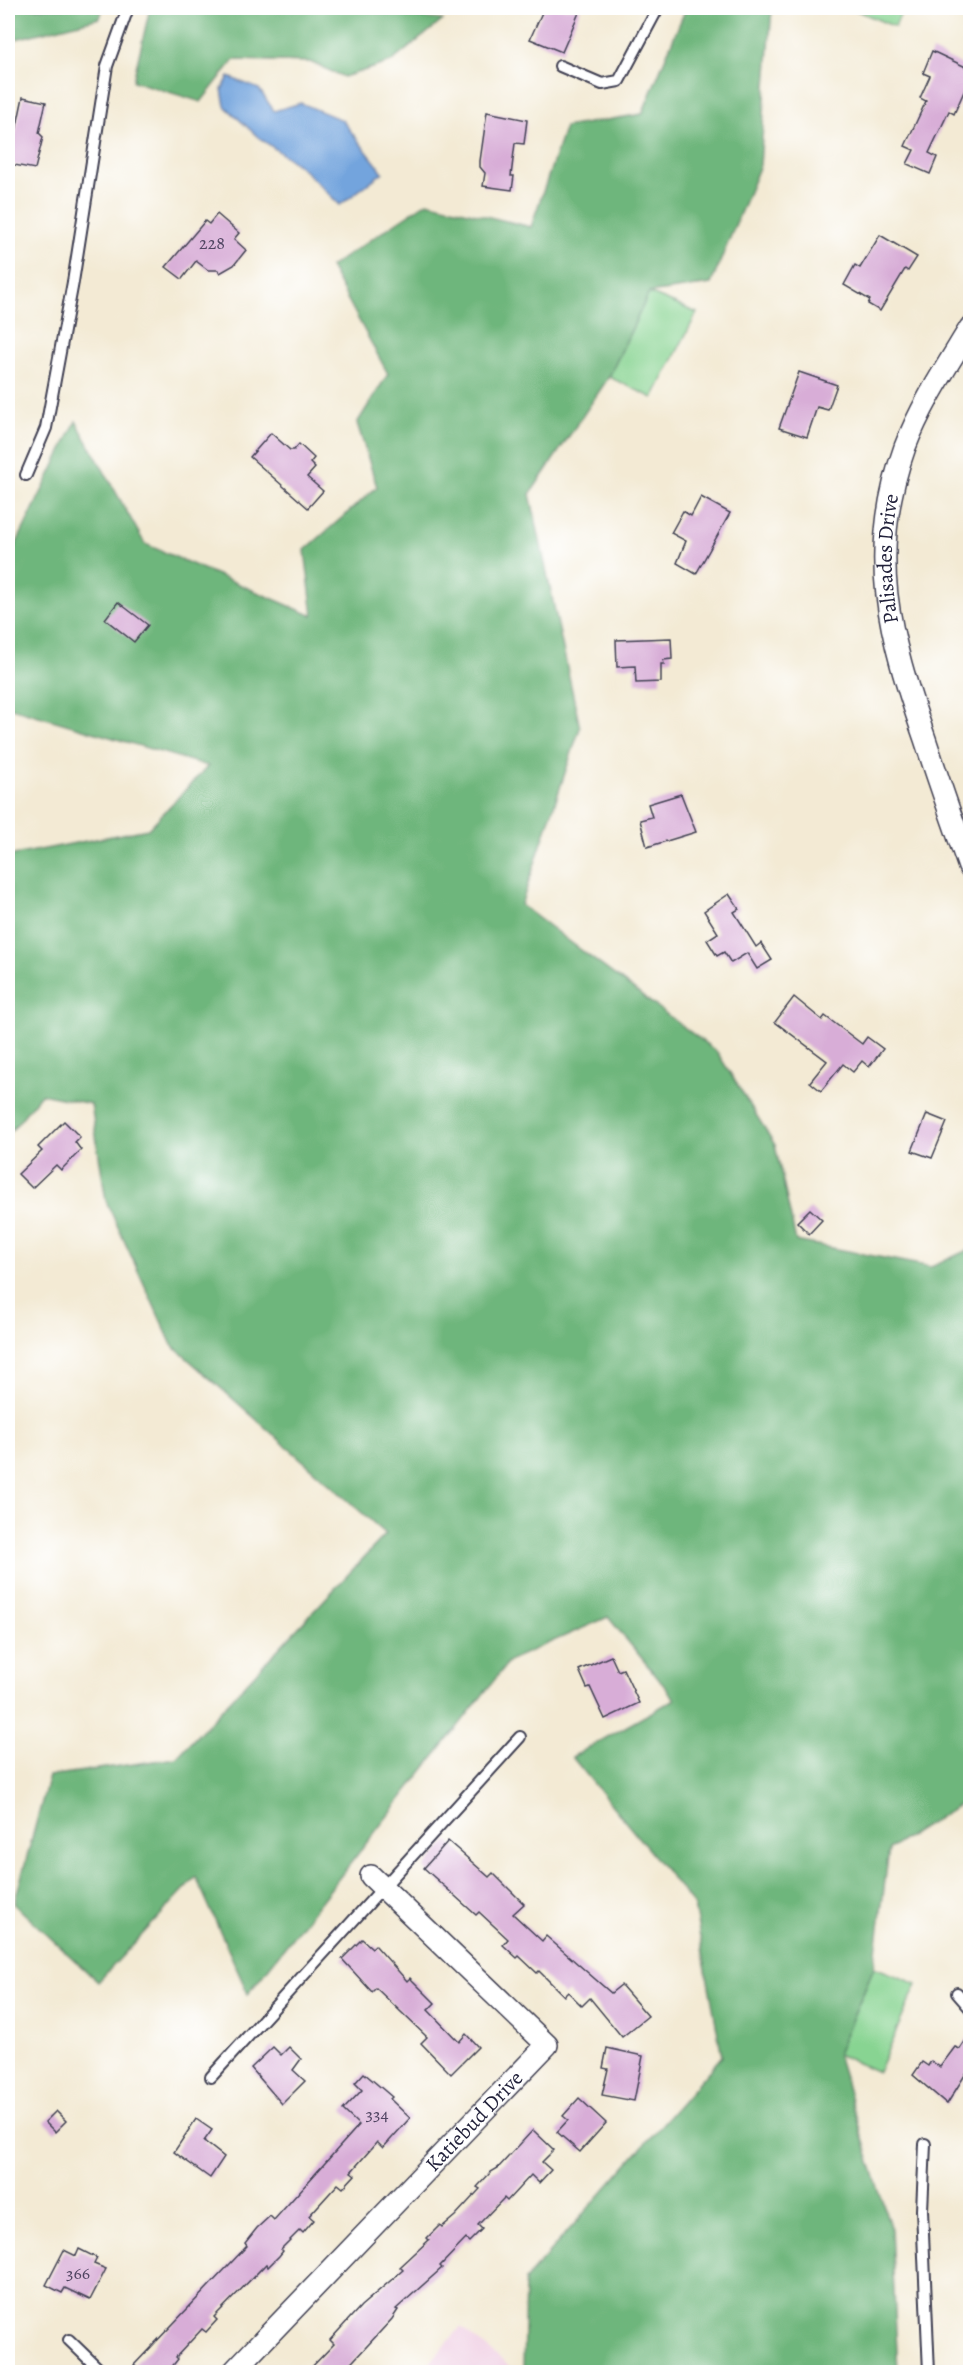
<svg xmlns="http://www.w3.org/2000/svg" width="978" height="2380" font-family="Alegreya,serif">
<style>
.built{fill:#f0d0e4}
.green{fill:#88d492;stroke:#557b66;stroke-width:1.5}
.forest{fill:#6eb67c;stroke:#486c5c;stroke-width:1.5}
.water{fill:#73a4dd;stroke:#4a638c;stroke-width:1.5}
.building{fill:#d8add7}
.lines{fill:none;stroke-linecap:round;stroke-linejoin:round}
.service-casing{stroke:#414052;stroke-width:14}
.minor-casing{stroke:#414052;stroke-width:24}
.service{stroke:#fff;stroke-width:10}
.minor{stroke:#fff;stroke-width:21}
.labels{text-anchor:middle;stroke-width:4.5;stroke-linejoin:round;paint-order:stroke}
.number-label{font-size:18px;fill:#504562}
.street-label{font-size:21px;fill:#22223b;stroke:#fff}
</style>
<rect width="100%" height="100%" fill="#fff"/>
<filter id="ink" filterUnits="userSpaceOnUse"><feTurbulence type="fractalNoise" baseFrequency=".0167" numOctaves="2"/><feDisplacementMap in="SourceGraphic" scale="12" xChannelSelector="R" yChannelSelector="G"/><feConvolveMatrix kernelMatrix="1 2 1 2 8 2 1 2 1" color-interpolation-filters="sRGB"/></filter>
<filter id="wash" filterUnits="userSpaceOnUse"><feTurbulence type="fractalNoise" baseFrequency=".008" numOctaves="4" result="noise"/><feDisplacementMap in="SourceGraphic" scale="24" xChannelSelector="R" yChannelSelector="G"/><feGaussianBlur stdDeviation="1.35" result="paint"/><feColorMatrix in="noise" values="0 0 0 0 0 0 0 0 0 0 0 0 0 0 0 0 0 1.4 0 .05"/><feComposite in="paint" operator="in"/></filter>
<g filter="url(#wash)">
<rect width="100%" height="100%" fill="#f3ead4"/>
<polygon class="built" points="461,2327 516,2372 422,2372"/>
<g class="green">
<polygon points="851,8 903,8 895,27"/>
<polygon points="649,293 697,313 653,398 609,377"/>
<polygon points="874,1967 917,1984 878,2072 837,2054"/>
</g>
<g class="forest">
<polygon points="8,8 103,8 100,18 8,41"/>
<polygon points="150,8 357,8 372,12 443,20 391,62 344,77 310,62 234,60 201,102 133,81"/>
<polygon points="686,8 772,8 760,165 711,284 649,293 609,377 530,494 580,728 521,905 717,1052 775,1145 796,1241 931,1267 970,1249 970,1798 889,1849 874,1967 837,2054 891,2230 898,2372 523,2372 525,2280 722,2056 694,1905 572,1757 675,1699 608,1617 510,1660 248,1994 196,1877 98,1982 14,1904 49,1776 176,1758 386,1534 172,1345 106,1201 91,1104 41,1094 8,1135 8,859 14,855 148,829 208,766 8,707 8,561 76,421 145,544 313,616 305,550 377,487 357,423 388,374 330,267 427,202 531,227 565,127 642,114"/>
</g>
<polygon class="water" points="229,77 259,89 274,111 301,103 342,120 383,172 340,205 302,168 258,137 225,106 222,89"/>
<g id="blocks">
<g class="building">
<polygon points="544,8 581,8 562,52 530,39"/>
<polygon points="932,51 970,69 970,78 954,114 949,111 929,153 937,157 930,174 907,164 914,150 905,146 926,101 920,98 930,76 923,73"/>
<polygon points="23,97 46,102 39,133 43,137 35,169 9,164"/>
<polygon points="487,112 527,120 524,144 515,143 511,176 514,176 512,190 483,186 485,173 480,167 480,161"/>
<polygon points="217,214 239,233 234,239 246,250 234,265 220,273 218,270 208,270 196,261 182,279 166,267 205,221 209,224"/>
<polygon points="880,235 917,257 908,271 905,269 880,311 868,304 870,300 844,285 855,265 860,268"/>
<polygon points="799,372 837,385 828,410 817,407 807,437 779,428"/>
<polygon points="271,433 290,450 294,450 299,444 314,458 310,463 315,468 307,477 323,491 308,508 250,457"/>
<polygon points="701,497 730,513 696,574 677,563 686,541 671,533 683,511 691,516"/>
<polygon points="118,602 148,625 134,642 105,619"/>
<polygon points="671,638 672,659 663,660 664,664 661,664 661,682 636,683 635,666 617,667 616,640"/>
<polygon points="681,794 696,832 647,847 640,820 652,817 648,804"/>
<polygon points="729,894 739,909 734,912 756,947 761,943 772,960 757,969 747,953 731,963 724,952 717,956 707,940 718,933 704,911"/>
<polygon points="794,997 822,1020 825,1016 862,1044 867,1037 883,1049 869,1067 862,1061 853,1072 843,1064 821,1091 810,1082 827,1061 775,1022"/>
<polygon points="927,1114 947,1122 932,1158 912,1151"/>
<polygon points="64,1121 80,1137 75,1142 81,1150 61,1170 56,1165 32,1188 18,1174 42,1151 38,1147"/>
<polygon points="810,1209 822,1220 809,1234 797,1222"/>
<polygon points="611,1656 618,1671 623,1669 639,1703 605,1719 590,1687 587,1688 579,1670"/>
<polygon points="448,1841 489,1877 493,1873 524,1904 513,1914 542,1941 546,1936 611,1993 621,1985 648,2016 622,2037 590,1998 582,2006 568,1992 564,1996 539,1971 537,1973 519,1956 517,1958 503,1945 508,1939 479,1912 476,1915 424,1868"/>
<polygon points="362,1939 372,1948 375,1945 407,1981 410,1978 435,2003 428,2010 459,2042 466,2034 478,2047 451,2074 421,2043 427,2037 376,1988 372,1992 342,1959"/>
<polygon points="970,2034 970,2067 947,2104 913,2075 922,2062 928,2066 931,2061 940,2067 955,2047 960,2049"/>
<polygon points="273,2047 281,2055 289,2047 301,2059 293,2070 305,2081 282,2104 251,2068"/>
<polygon points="607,2048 643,2056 634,2101 602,2095 608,2069 603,2068"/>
<polygon points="364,2073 392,2097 390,2099 410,2118 383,2148 377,2142 351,2172 355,2175 343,2188 338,2184 309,2216 314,2220 303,2233 300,2230 281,2249 283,2251 279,2256 268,2267 266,2264 214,2317 217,2320 206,2332 202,2329 176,2357 178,2359 167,2373 143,2373 134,2365 247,2246 245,2243 257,2228 270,2216 274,2220 359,2125 343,2110 362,2090 355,2083"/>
<polygon points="579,2098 606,2123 580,2152 557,2132 568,2120 563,2116"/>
<polygon points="56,2111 66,2121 55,2132 45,2122"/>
<polygon points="196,2119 212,2130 204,2141 224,2157 210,2178 174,2152"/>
<polygon points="533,2130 554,2150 542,2162 551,2170 539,2183 531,2175 507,2201 504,2198 478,2225 482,2229 469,2242 466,2239 440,2266 442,2268 396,2309 398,2310 392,2319 342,2373 306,2373 334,2344 330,2340 361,2306 403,2270 400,2267 429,2240 427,2238 440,2225 442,2227 455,2216 480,2189 477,2187 491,2172 498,2168"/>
<polygon points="79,2249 97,2258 94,2264 106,2269 90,2300 65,2288 62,2293 46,2285 64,2250 76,2256"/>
</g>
</g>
</g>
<g filter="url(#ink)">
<use href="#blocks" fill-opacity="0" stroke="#414052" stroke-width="1.5"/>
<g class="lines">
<g class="service-casing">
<g id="service">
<polyline points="560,66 602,84 619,81 658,8"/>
<polyline points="26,475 46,428 73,282 107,66 128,8"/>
<polyline points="957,1993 970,2008"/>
<polyline points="211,2077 520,1737"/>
<polyline points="925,2144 922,2210 929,2372"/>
<polyline points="69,2340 102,2372"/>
</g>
</g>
<g class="minor-casing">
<g id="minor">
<path id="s1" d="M969 867C954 825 939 782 925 739 889 635 866 555 905 447 921 405 947 366 970 328"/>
<path id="s2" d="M233 2372 547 2045 371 1876"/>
</g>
</g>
<use href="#service" class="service"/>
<use href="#minor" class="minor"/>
</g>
</g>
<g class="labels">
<g class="number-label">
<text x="212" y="249">228</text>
<text x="377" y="2120">334</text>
<text x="78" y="2279">366</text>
</g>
<g class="street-label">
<text dy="7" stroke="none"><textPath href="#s1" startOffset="321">Palisades Drive</textPath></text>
<text dy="7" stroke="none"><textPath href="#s2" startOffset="348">Katiebud Drive</textPath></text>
</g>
</g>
<rect width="978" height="2380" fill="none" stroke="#fff" stroke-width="30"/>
</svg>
